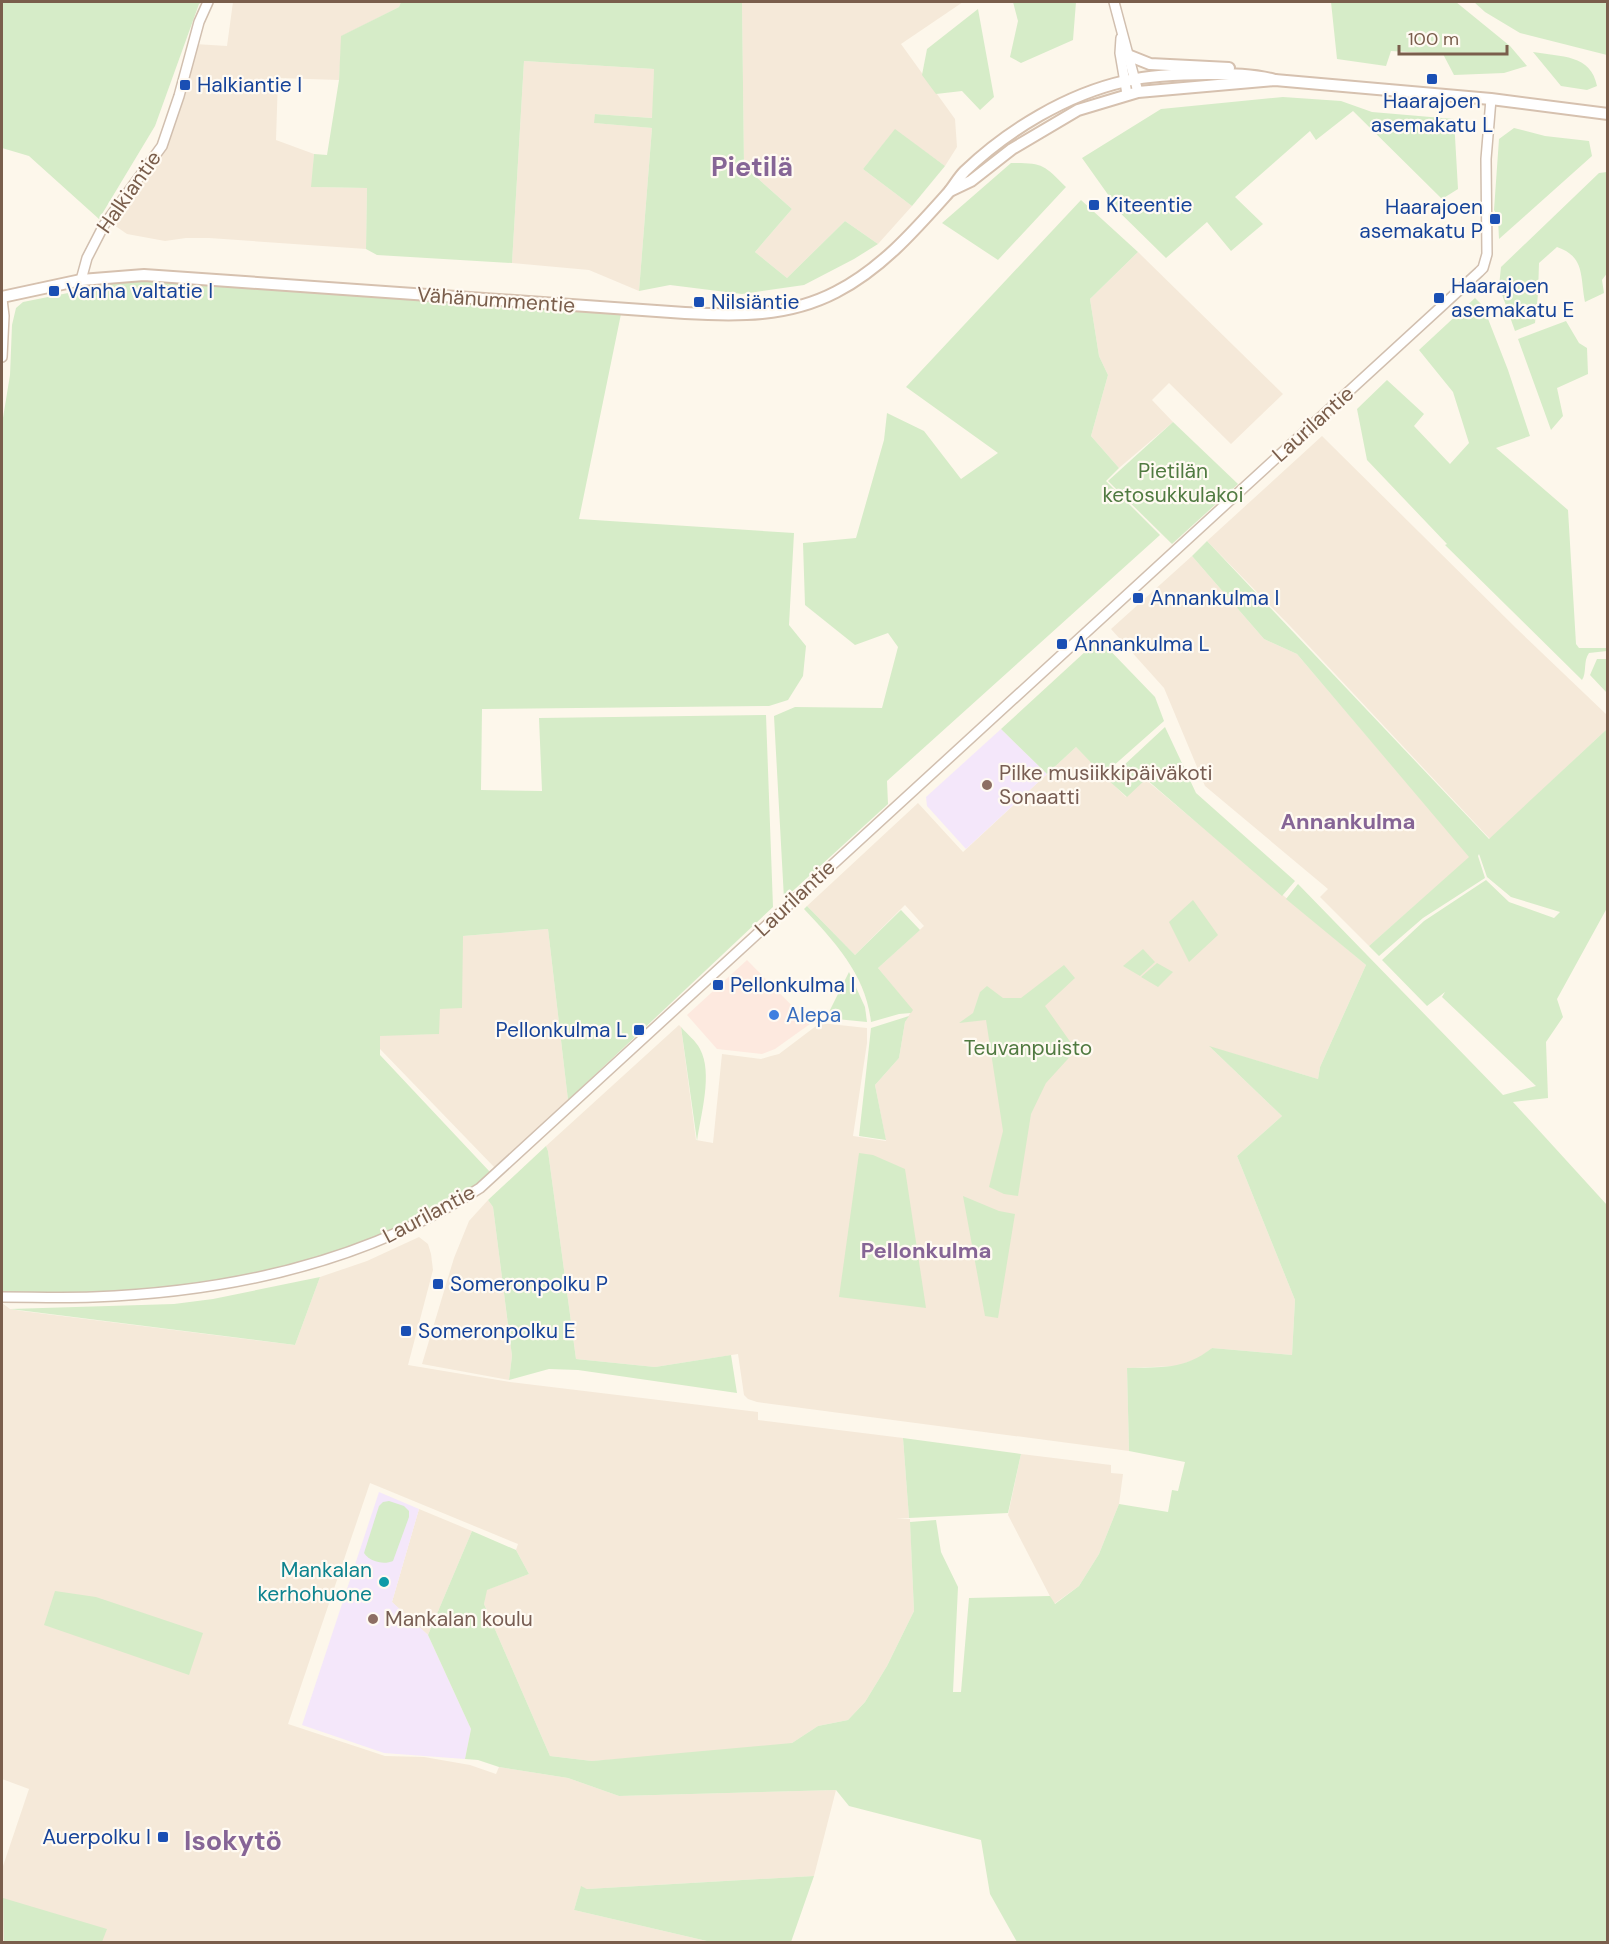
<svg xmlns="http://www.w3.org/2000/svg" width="1609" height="1944" font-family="'DM Sans',sans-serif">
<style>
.residential{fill:#f5e9d9}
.commercial{fill:#fde9df}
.education{fill:#f4e7fa}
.green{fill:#d6ecc8}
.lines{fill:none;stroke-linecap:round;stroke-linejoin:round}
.tertiary-casing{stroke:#d1bfaf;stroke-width:12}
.secondary-casing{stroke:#d6c1af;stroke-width:14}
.tertiary{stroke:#fff;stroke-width:9}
.secondary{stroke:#fff;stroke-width:10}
.transit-dot{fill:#1a4fb4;stroke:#fffaf2;stroke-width:2}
.education-dot{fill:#8d6e63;stroke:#fffaf2;stroke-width:2}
.shop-dot{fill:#3f7fe0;stroke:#fffaf2;stroke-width:2}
.culture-dot{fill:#0f9aa8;stroke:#fffaf2;stroke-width:2}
.labels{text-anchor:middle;stroke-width:4.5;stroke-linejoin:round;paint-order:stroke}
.transit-label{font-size:21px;fill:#164399;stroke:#fffaf2;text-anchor:start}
.street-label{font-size:21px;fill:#7a5e4c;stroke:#fffaf2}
.park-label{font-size:21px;fill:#507a41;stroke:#fffaf2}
.education-label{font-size:21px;fill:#785e54;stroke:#fffaf2;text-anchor:start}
.shop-label{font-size:21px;fill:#366cbe;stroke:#fffaf2;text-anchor:start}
.culture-label{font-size:21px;fill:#0d838f;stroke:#fffaf2;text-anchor:end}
.neighbourhood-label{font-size:22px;font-weight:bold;fill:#866596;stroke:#fffaf2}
.district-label{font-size:27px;font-weight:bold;fill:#866596;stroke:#fffaf2}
</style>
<rect width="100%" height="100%" fill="#fdf7eb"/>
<g class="residential">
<polygon points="233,2 401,2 399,7 342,36 339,80 278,78 276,140 314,154 312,187 367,188 366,249 209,238 186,238 165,241 127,234 111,223 135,187 161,154 195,44 227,46"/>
<polygon points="742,2 963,2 901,44 955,119 957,147 945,166 895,130 863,169 912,206 878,244 845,221 787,278 755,252 792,209 744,166"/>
<polygon points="524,61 654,69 653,118 595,114 595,123 652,128 639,291 589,270 512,263"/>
<polygon points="1138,252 1283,394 1231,444 1169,383 1152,400 1173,422 1119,468 1091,436 1108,375 1099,356 1090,299"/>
<polygon points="1322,436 1516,628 1607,715 1607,729 1490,839 1290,626 1207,541"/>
<polygon points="1192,556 1264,639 1297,654 1470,857 1369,946 1320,897 1328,889 1205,786 1164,688 1111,629"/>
<polygon points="1076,747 1126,797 1145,779 1366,965 1320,1067 1318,1079 1210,1047 1282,1116 1237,1156 1295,1300 1292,1355 1212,1348 1199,1358 1177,1366 1127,1368 1129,1451 757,1402 748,1399 744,1395 738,1354 655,1367 576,1359 548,1151 546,1146 679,1025 681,1027 696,1140 713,1143 722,1054 761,1059 771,1056 779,1054 820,1023 867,1028 867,1043 853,1136 886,1141 875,1085 899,1058 905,1022 912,1010 878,968 924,926 905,905 855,955 807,906 918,803 963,852"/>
<polygon points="548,929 568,1100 495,1168 380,1049 380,1035 439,1034 439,1009 463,936"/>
<polygon points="488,1200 493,1207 512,1356 509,1380 422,1364 454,1258 469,1221"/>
<polygon points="419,1237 428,1244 431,1254 433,1270 408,1365 510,1382 758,1412 758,1420 903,1438 909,1518 896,1519 910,1519 914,1611 887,1666 865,1702 848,1720 818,1726 786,1747 592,1761 550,1756 484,1604 486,1590 529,1574 516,1550 518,1544 370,1483 288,1724 385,1756 424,1757 470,1765 496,1774 499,1767 568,1778 619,1796 836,1790 814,1876 587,1889 581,1887 574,1910 711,1942 2,1942 2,1869 29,1789 2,1779 2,1303 10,1309 22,1311 295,1345 320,1277 367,1261"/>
<polygon points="1021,1454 1111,1465 1111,1473 1123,1474 1119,1504 1099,1554 1079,1586 1054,1604 1008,1515"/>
<polygon points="419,1509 472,1531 428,1635 392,1602"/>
</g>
<polygon class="commercial" points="747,960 810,1024 775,1049 762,1054 717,1049 687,1015"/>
<g class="education">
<polygon points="1001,729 1047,774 966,849 927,806 926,797"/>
<polygon points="379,1492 419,1509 392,1602 428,1635 471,1729 465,1759 384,1753 302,1725"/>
</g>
<g class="green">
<polygon points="2,2 202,2 199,4 155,126 99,219 29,156 2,148"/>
<polygon points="401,2 742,2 744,166 792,209 755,252 787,278 845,221 878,244 854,259 804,285 742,294 670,285 639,291 652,128 594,123 595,114 652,118 654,69 524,61 512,263 377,255 366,249 367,188 311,187 314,154 327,155 339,80 341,36 399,7"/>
<polygon points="1013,2 1076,2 1073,40 1021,63 1010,57 1018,21"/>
<polygon points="1331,2 1456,2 1510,46 1527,66 1504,73 1454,75 1443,54 1391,51 1386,66 1337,59"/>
<polygon points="1474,2 1607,2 1607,55 1520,33 1485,12"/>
<polygon points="978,9 994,97 980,110 962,91 936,94 922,75 927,49"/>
<path d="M1533 52C1561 57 1591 54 1597 86L1587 90 1561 86Z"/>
<polygon points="1283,97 1341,101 1372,112 1454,119 1458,189 1442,199 1353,111 1316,140 1310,131 1235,197 1263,224 1231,251 1207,222 1166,258 1107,200 1109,196 1082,158 1161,109"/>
<polygon points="1514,128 1545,136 1589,141 1592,156 1499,239 1498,218 1494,210 1499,139"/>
<polygon points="895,129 945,166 912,206 863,169"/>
<path d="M1011 163C1043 163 1043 164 1066 187L998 260 942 223Z"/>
<path d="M1607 172 1608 272 1602 280 1604 293 1585 302C1580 275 1585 257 1557 247L1539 263 1538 294 1535 323 1515 331 1499 286 1501 267 1599 173Z"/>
<polygon points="1081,200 1138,252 1090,299 1099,356 1108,375 1091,436 1119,468 1106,481 1160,535 887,781 888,804 784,899 774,716 795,707 882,708 898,647 888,633 855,645 805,605 803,543 856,538 884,440 887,413 924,431 961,479 998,453 906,387"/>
<polygon points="146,280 621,314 579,519 794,533 789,625 806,646 803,676 788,700 769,706 482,709 481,790 542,791 539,718 766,715 773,907 568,1100 548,929 463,936 462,1008 440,1009 439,1034 380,1036 380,1055 490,1172 497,1174 425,1220 353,1252 204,1288 2,1297 2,424 10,375 12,325 16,308 23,302 73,292 87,285"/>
<path d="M1475 298 1483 306 1508 370 1530 436 1496 448 1568 510 1576 644 1579 648H1607V651L1589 653C1583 661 1587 673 1582 680L1445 545 1447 544 1367 460 1357 409 1387 380 1424 414 1414 426 1450 464 1469 443 1453 392 1419 350Z"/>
<polygon points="1566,321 1579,343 1587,348 1588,374 1557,388 1563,416 1551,430 1518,339"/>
<polygon points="1173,422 1238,484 1172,544 1108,481"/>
<path d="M1207 541 1489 839 1607 729V908L1557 999 1563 1017 1546 1042 1548 1098 1513 1102 1607 1205V1942H1017L990 1894 981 1840 849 1806 836 1790 619 1796 568 1778 499 1767 478 1760 465 1759 471 1729 428 1635 472 1531 516 1550 529 1574 487 1590 484 1604 550 1756 592 1761 792 1743 818 1726 848 1720 865 1702 887 1666 914 1611 910 1522 936 1520 941 1552 958 1587 953 1692H961L969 1598 1050 1596 1055 1604 1079 1586 1099 1554 1119 1504 1168 1512 1172 1490 1178 1491 1185 1462 1129 1451 1127 1368C1161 1367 1184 1370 1212 1348L1292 1355 1295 1300 1237 1156 1282 1116 1209 1046 1318 1079 1320 1067 1366 965 1286 899 1298 884 1503 1095 1536 1086 1442 997 1445 992 1427 1006 1382 960 1424 921 1486 880 1509 902 1554 918 1560 912 1511 897 1487 877 1479 854 1478 856 1485 878 1423 918 1379 956 1369 946 1469 857 1297 654 1264 639 1192 556Z"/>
<polygon points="1099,639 1155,697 1164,721 1103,775 1076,747 1047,774 1001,729"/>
<polygon points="1597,659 1607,659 1607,693 1590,675"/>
<polygon points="1165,727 1196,793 1295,881 1282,896 1146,779 1127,797 1108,780"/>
<polygon points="1193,900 1218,935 1189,962 1169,922"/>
<path d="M807 906 855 955 901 910 920 930 878 968 913 1010 911 1013 899 1014 871 1022C866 975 835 942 804 909Z"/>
<polygon points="1143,949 1155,962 1140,976 1123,966"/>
<polygon points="1157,963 1173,972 1158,987 1141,977"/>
<polygon points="1064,965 1075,978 1045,1006 1076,1050 1046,1083 1031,1114 1018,1196 1004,1194 989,1187 1003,1131 986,1020 959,1023 973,1013 980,992 987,986 1003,998 1021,998"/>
<polygon points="849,972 865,1007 867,1022 826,1018"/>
<polygon points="909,1016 905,1022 899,1058 875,1085 886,1140 859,1136 871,1028"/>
<path d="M681 1027C687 1034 696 1041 700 1049 713 1073 701 1114 697 1141Z"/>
<polygon points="546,1146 548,1151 576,1359 655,1367 731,1355 737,1393 578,1370 549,1369 509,1380 512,1356 493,1207 488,1200"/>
<polygon points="859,1153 873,1155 905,1169 926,1308 839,1297"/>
<polygon points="963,1196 999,1211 1015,1214 998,1318 985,1316"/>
<polygon points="320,1277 295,1345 10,1309 174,1304 213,1299"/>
<polygon points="903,1438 1021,1454 1008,1513 909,1518"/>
<path d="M389 1501 404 1506 409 1511V1517L393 1561C384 1565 370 1562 364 1553L379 1506 383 1502Z"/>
<polygon points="55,1591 96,1597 203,1633 189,1675 44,1625"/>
<polygon points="814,1876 791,1942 711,1942 574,1910 581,1886 587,1889"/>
<polygon points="3,1898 107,1929 102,1942 4,1942"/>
</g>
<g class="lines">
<g class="tertiary-casing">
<g id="tertiary">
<polyline points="1114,2 1138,92"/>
<polyline points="1121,38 1120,53 1127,94"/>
<polyline points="81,280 87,258 104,225 162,146 179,96 199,22 208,2"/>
<polyline points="2,299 4,316 2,357"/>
<path d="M2 1297C32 1297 63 1298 93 1297 229 1292 364 1263 480 1188L1479 272 1483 268 1487 254 1486 159 1491 99"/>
</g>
</g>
<g class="secondary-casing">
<g id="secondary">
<polyline points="1130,56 1150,64 1229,68"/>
<polyline points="950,191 971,181 1012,149 1078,110 1138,92 1275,80 1491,99 1608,114"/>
<path d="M2 297 81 280 144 275 685 313C737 316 788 317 836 292 881 269 915 230 948 193 954 186 958 178 965 171 1008 130 1067 94 1126 81 1152 75 1181 74 1208 74 1231 74 1253 74 1275 80"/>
</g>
</g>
<use href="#tertiary" class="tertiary"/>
<use href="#secondary" class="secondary"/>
</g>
<g class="transit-dot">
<rect x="1426" y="73" width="12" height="12" rx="3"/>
<rect x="179" y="79" width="12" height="12" rx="3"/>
<rect x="1088" y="199" width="12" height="12" rx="3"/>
<rect x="1489" y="213" width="12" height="12" rx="3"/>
<rect x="48" y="285" width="12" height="12" rx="3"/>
<rect x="1433" y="292" width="12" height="12" rx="3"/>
<rect x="693" y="296" width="12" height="12" rx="3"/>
<rect x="1132" y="592" width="12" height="12" rx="3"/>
<rect x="1056" y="638" width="12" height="12" rx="3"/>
<rect x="712" y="979" width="12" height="12" rx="3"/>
<rect x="633" y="1024" width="12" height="12" rx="3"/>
<rect x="432" y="1278" width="12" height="12" rx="3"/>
<rect x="400" y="1325" width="12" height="12" rx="3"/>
<rect x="157" y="1831" width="12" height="12" rx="3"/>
</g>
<g class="education-dot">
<circle cx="987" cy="785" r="6"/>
<circle cx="373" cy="1619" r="6"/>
</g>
<circle class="shop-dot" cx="774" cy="1015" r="6"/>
<circle class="culture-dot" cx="384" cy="1582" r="6"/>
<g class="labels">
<g class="transit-label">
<text x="197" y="92">Halkiantie I</text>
<text x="1432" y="108" text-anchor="middle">Haarajoen<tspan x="1432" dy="24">asemakatu L</tspan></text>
<text x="1106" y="212">Kiteentie</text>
<text x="1483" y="214" text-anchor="end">Haarajoen<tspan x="1483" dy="24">asemakatu P</tspan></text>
<text x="1451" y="293">Haarajoen<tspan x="1451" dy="24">asemakatu E</tspan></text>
<text x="66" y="298">Vanha valtatie I</text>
<text x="711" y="309">Nilsiäntie</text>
<text x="1150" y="605">Annankulma I</text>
<text x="1074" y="651">Annankulma L</text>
<text x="730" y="992">Pellonkulma I</text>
<text x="627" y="1037" text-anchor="end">Pellonkulma L</text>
<text x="450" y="1291">Someronpolku P</text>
<text x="418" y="1338">Someronpolku E</text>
<text x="151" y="1844" text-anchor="end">Auerpolku I</text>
</g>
<g class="street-label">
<text transform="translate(129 192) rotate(-55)" y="7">Halkiantie</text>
<text transform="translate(496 300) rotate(4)" y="7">Vähänummentie</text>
<text transform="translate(1313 424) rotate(-42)" y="7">Laurilantie</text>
<text transform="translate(795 898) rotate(-43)" y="7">Laurilantie</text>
<text transform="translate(429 1214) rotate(-28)" y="7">Laurilantie</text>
</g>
<g class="park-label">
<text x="1173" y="478">Pietilän<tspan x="1173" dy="24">ketosukkulakoi</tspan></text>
<text x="1028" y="1055">Teuvanpuisto</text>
</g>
<g class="education-label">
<text x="999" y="780">Pilke musiikkipäiväkoti<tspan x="999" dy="24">Sonaatti</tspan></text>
<text x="385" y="1626">Mankalan koulu</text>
</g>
<g class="shop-label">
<text x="786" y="1022">Alepa</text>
</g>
<g class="culture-label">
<text x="372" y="1577">Mankalan<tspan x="372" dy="24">kerhohuone</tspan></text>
</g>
<g class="neighbourhood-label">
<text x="1348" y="829">Annankulma</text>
<text x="926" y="1258">Pellonkulma</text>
</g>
<g class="district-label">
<text x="752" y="176">Pietilä</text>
<text x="233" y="1850">Isokytö</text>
</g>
</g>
<rect width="1609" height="1944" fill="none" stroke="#7a5e4c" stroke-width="6"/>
<path d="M1399 45v9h108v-9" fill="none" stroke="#7a5e4c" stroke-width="3"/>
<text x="1408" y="45" font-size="18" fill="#7a5e4c" stroke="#fffaf2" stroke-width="4.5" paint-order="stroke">100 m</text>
</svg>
